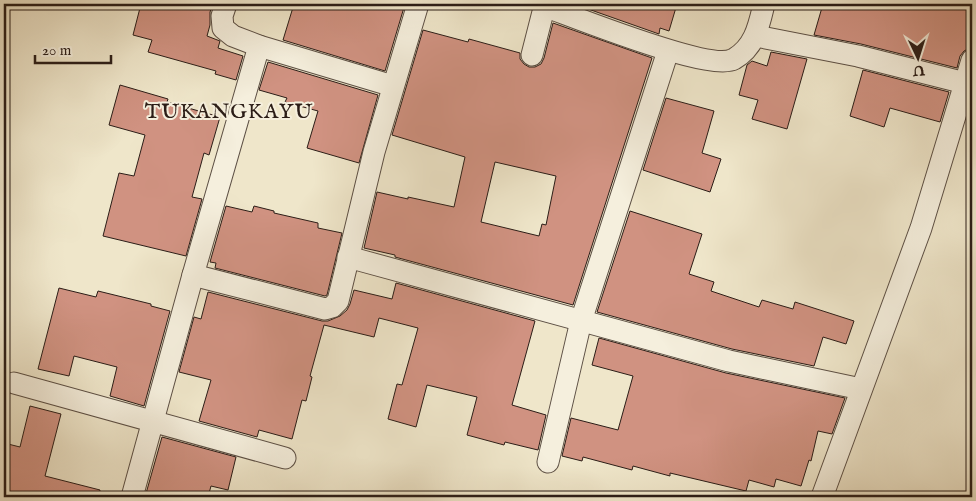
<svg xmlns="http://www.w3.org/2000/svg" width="976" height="501" font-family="'IM FELL English',serif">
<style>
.building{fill:#d09281;stroke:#2b1d17;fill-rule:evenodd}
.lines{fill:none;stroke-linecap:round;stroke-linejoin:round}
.minor-casing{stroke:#5c4f44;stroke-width:23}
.minor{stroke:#f5efdd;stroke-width:21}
.labels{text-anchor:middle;stroke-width:4;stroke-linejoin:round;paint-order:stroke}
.quarter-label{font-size:21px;letter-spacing:1px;fill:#2b1d17;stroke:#f5efdd}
</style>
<rect width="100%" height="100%" fill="#efe6ca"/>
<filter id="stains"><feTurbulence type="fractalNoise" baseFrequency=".004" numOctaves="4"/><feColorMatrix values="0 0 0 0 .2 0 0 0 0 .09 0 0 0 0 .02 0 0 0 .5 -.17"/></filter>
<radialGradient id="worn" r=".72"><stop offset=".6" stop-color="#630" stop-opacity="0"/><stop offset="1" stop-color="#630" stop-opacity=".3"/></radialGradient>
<g class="building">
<polygon points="141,4 213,4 210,12 210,25 207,36 220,41 218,48 243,56 236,80 215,74 216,71 148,52 152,40 133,35"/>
<polygon points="294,4 405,4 385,71 283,40"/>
<polygon points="574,4 677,4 669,31 660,28 659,34"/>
<polygon points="823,4 963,4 972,6 972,40 970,48 964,51 960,56 957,68 861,44 814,35"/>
<path d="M553 23 652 58 573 305 395 257V255L364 248 377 192 408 199V197L454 207 465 157 392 135 423 30 468 42 469 39 520 53V59L524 64 529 67H535L541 64 544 58ZM495 162 556 176 546 225 542 224 539 236 481 222Z"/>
<polygon points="771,52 807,59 787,129 752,119 758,100 739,95 747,65 752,61 767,66"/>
<polygon points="268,62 378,95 359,163 307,148 318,111 285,102 287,98 259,90"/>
<polygon points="863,70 949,92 940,122 890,108 884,127 850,116"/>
<polygon points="120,85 168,99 167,102 220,117 209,155 204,153 192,197 202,199 186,256 103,236 119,173 134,176 145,135 109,125"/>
<polygon points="666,98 714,111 702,153 721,159 710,192 643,170"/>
<polygon points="226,206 252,212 254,206 274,211 274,213 318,223 318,228 342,233 327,295 325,296 215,268 216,263 210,262"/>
<polygon points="630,211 702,234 689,274 714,282 711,291 759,307 762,300 793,309 795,302 854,321 846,344 823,337 814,366 732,349 597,312"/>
<polygon points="396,283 535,321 512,405 546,415 538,450 505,442 504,445 467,435 477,397 427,385 416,427 388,419 397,384 402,385 418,328 379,318 374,337 324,325 310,376 312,377 306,401 302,400 292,439 259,430 257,437 199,421 211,380 179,372 194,317 201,319 208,292 322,321 328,321 340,316 347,310 350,304 354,290 392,299"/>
<polygon points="59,288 96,297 98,291 151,304 151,306 170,311 144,406 110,396 117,367 74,356 69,376 38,369"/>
<polygon points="599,338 726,373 845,398 832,434 818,431 811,461 809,460 801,486 776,479 774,487 749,480 746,491 670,473 670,476 633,466 632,470 583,457 582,461 562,456 571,418 618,430 633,376 592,365"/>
<polygon points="30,406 61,414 45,476 100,490 99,497 4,497 4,443 20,447"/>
<polygon points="162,437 236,457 228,490 211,486 208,497 145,497"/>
</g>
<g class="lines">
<g class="minor-casing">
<g id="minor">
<polyline points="226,4 222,16 223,28 233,36 259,46 393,86"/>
<path d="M544 6C575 17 710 72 734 59 755 47 759 25 764 4"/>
<polyline points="756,36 858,56 965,83"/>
<polyline points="532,55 545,4"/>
<polyline points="348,257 729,361 861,389"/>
<polyline points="193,275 325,309 332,307 338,301 374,152 418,4"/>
<polyline points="14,383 285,458"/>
<polyline points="548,462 581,321 668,51"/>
<polyline points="132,497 193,275 259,46"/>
<polyline points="822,497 921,228 972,60"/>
</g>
</g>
<use href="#minor" class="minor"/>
</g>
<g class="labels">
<g class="quarter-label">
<text x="229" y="118">TUKANGKAYU</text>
</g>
</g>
<rect width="976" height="501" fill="none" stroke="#efe6ca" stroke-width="20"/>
<rect x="5" y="5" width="966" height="491" fill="none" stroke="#2b1d17" stroke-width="2.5"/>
<rect x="10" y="10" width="956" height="481" fill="none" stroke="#2b1d17"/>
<g transform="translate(918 58) rotate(176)" stroke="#f5efdd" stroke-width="4" paint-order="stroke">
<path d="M0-4L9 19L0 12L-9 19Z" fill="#2b1d17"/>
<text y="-8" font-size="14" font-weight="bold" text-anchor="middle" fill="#2b1d17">U</text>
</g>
<path d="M35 55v8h76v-8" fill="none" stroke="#2b1d17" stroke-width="2.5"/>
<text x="42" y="55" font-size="15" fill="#2b1d17" stroke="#f5efdd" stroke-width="4" paint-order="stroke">20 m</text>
<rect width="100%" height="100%" filter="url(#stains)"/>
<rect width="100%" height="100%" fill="url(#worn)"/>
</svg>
